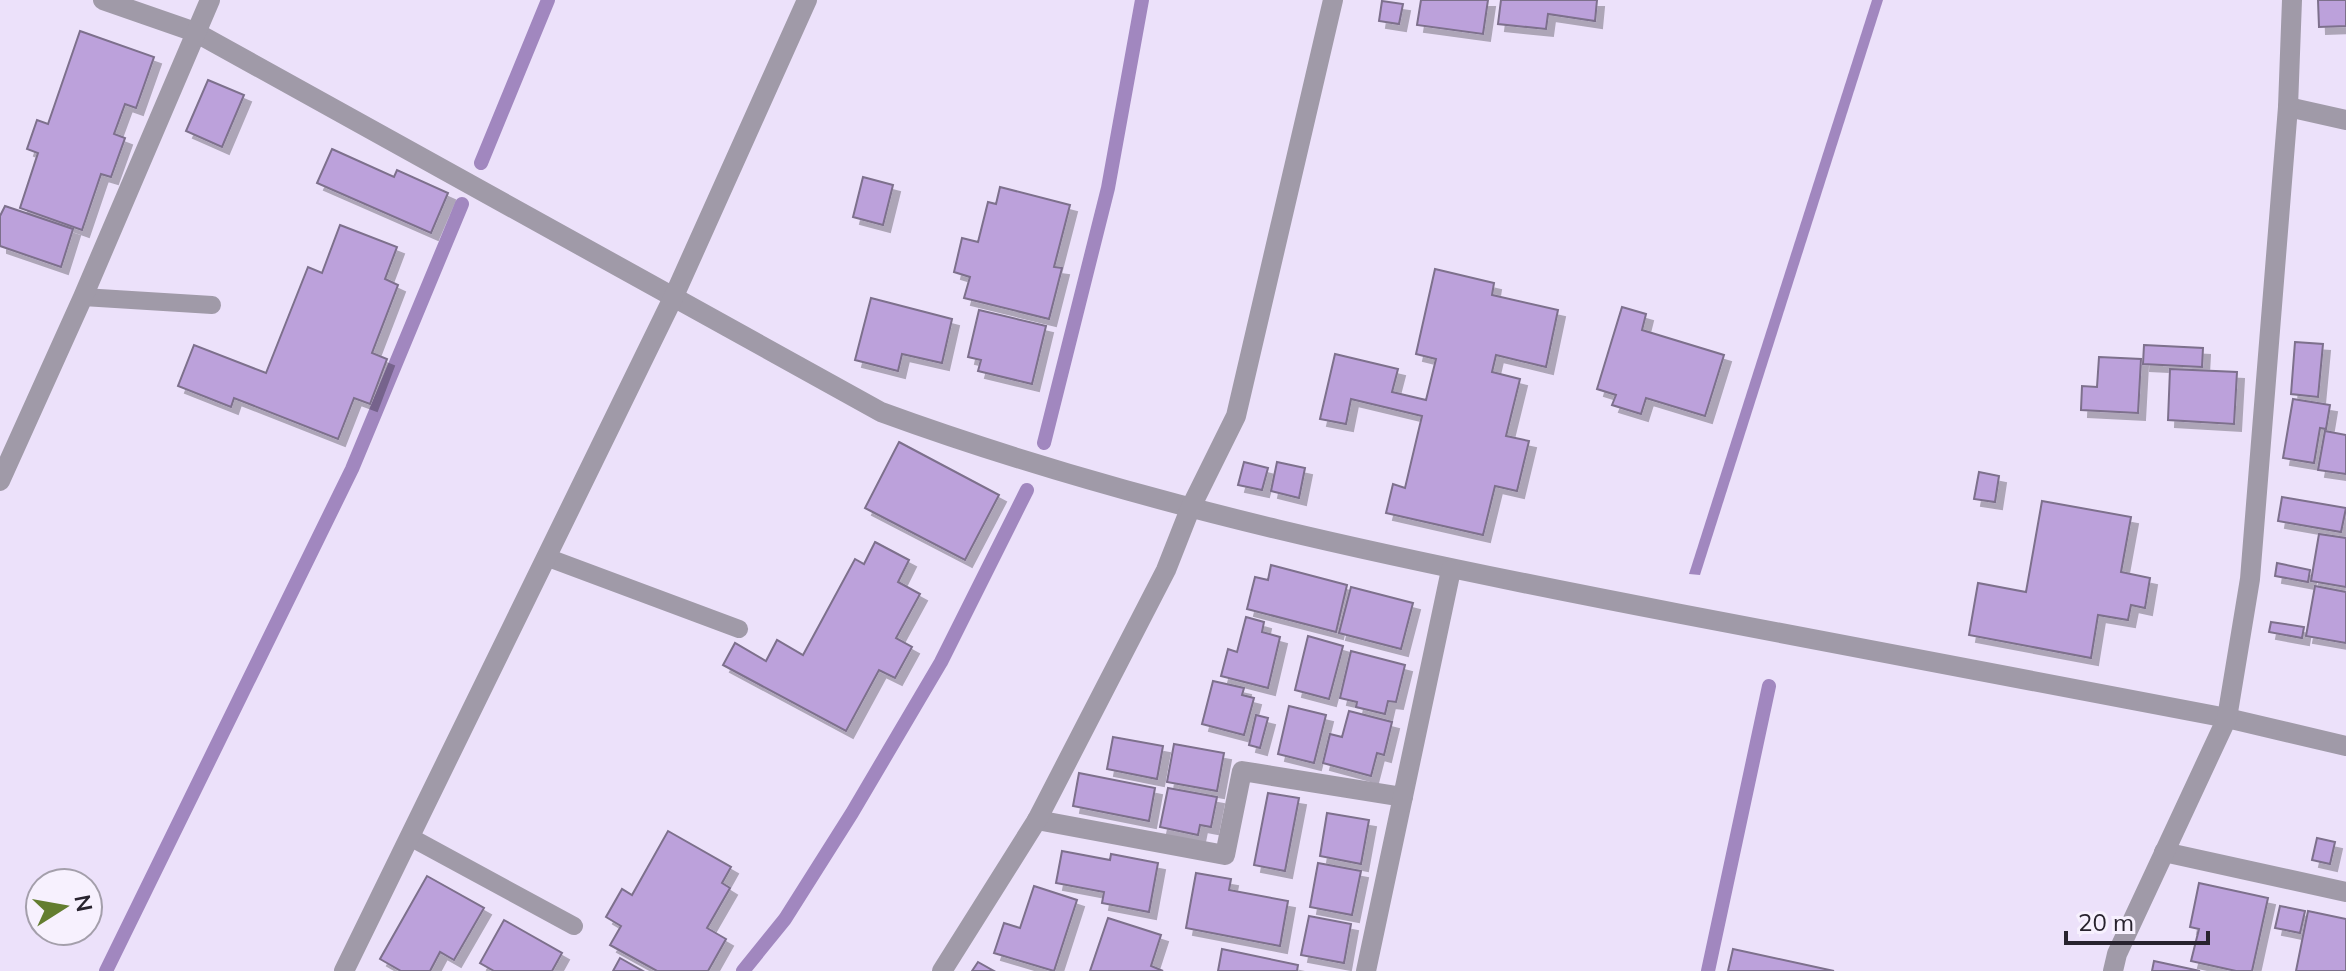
<svg xmlns="http://www.w3.org/2000/svg" width="2346" height="971" font-family="Mulish,sans-serif">
<style>
.water{fill:#a187bf}
.lines{fill:none;stroke-linecap:round;stroke-linejoin:round}
.stream{stroke:#a187bf;stroke-width:14}
.building{fill:#bca1db;stroke:#7d708c;stroke-width:2;filter:url(#shadow)}
.lane{stroke:#a09aa8;stroke-width:18}
.street{stroke:#a09aa8;stroke-width:20}
</style>
<defs>
<filter id="shadow"><feDropShadow dx="7" dy="7" stdDeviation="0" flood-color="#0004"/></filter>
</defs>
<rect width="100%" height="100%" fill="#ece1fa"/>
<polygon class="water" points="1872,0 1883,0 1700,575 1689,574"/>
<g class="lines">
<g class="stream">
<polyline points="481,163 548,0"/>
<polyline points="1044,443 1108,188 1142,0"/>
<polyline points="106,971 352,469 462,204"/>
<polyline points="743,971 785,919 852,813 941,662 1027,490"/>
<polyline points="1708,971 1769,686"/>
</g>
</g>
<g class="building">
<polygon points="1421,0 1488,0 1483,34 1417,25"/>
<polygon points="1501,0 1597,0 1595,21 1548,14 1546,29 1498,24"/>
<polygon points="2318,0 2346,0 2346,26 2319,27"/>
<polygon points="1382,1 1403,4 1399,24 1379,21"/>
<polygon points="80,31 154,57 136,108 125,104 114,134 125,138 111,177 101,174 82,230 20,208 38,153 27,149 37,120 48,124"/>
<polygon points="208,80 244,95 222,147 186,131"/>
<polygon points="332,149 394,177 397,170 448,193 431,233 317,183"/>
<polygon points="863,177 893,185 883,225 853,217"/>
<polygon points="1000,187 1070,205 1054,267 1062,268 1049,319 964,298 970,277 954,272 962,238 978,242 988,202 996,204"/>
<polygon points="5,206 73,229 61,267 0,246 0,216"/>
<polygon points="340,225 397,247 385,279 398,285 372,353 387,359 370,404 354,398 338,439 234,398 231,407 178,386 194,345 266,373 308,267 322,273"/>
<polygon points="1435,269 1494,283 1492,295 1558,310 1546,367 1496,355 1492,372 1520,379 1506,436 1529,441 1517,491 1495,486 1483,535 1386,513 1393,484 1405,488 1422,416 1351,399 1346,424 1320,419 1335,354 1398,369 1392,392 1426,400 1436,359 1416,354"/>
<polygon points="871,298 952,319 942,363 902,354 898,371 855,360"/>
<polygon points="1622,307 1646,314 1642,330 1724,355 1705,416 1646,398 1641,414 1612,405 1616,395 1597,389"/>
<polygon points="979,310 1046,326 1032,384 978,371 981,360 968,357"/>
<polygon points="2295,342 2323,344 2318,397 2291,394"/>
<polygon points="2144,345 2203,348 2202,367 2143,364"/>
<polygon points="2099,357 2141,359 2138,413 2081,410 2082,386 2097,387"/>
<polygon points="2170,369 2237,372 2234,424 2168,420"/>
<polygon points="2293,399 2330,405 2326,429 2320,428 2314,463 2283,458"/>
<polygon points="2325,431 2346,435 2346,474 2318,470"/>
<polygon points="899,442 999,495 965,560 865,508"/>
<polygon points="1244,462 1268,468 1262,490 1238,485"/>
<polygon points="1277,462 1305,468 1299,498 1271,491"/>
<polygon points="1979,472 1999,476 1995,502 1974,499"/>
<polygon points="2282,497 2346,508 2341,532 2278,521"/>
<polygon points="2042,501 2131,517 2121,572 2150,578 2145,608 2131,605 2128,620 2098,615 2091,658 1969,635 1978,583 2026,592"/>
<polygon points="2319,534 2346,538 2346,587 2311,581"/>
<polygon points="875,542 909,560 898,582 920,594 896,638 912,647 895,678 879,670 846,731 723,665 735,643 766,661 777,640 803,655 855,559 864,564"/>
<polygon points="2277,563 2310,570 2308,582 2275,576"/>
<polygon points="1271,565 1347,585 1336,632 1247,609 1255,577 1268,580"/>
<polygon points="2315,586 2346,592 2346,643 2306,636"/>
<polygon points="1351,587 1413,603 1401,649 1339,633"/>
<polygon points="1246,617 1264,622 1262,632 1280,637 1268,688 1221,676 1228,649 1237,652"/>
<polygon points="2271,622 2304,627 2302,638 2269,632"/>
<polygon points="1308,636 1343,646 1329,699 1295,690"/>
<polygon points="1351,651 1405,665 1396,702 1388,701 1385,714 1356,707 1357,702 1340,698"/>
<polygon points="1213,681 1244,688 1242,695 1254,698 1244,735 1202,724"/>
<polygon points="1289,706 1326,715 1314,763 1278,754"/>
<polygon points="1349,711 1392,722 1384,755 1377,753 1371,776 1323,763 1330,734 1342,737"/>
<polygon points="1256,715 1268,718 1260,748 1249,745"/>
<polygon points="1113,737 1163,746 1157,779 1107,769"/>
<polygon points="1174,744 1224,753 1217,791 1167,782"/>
<polygon points="1079,773 1155,788 1149,821 1073,806"/>
<polygon points="1168,788 1217,797 1211,827 1200,825 1198,835 1160,827"/>
<polygon points="1268,793 1299,798 1285,871 1254,865"/>
<polygon points="1327,813 1369,820 1361,864 1320,856"/>
<polygon points="668,831 731,867 722,883 730,888 707,928 726,939 708,971 657,971 610,945 621,926 606,917 622,889 632,895"/>
<polygon points="2317,838 2335,842 2330,864 2312,860"/>
<polygon points="1062,851 1110,860 1111,854 1158,863 1149,912 1102,903 1104,892 1056,883"/>
<polygon points="1318,863 1361,871 1352,915 1310,907"/>
<polygon points="1196,873 1231,879 1229,890 1288,901 1280,946 1186,928"/>
<polygon points="427,876 484,908 454,960 440,952 430,971 401,971 380,959"/>
<polygon points="2199,883 2268,898 2252,971 2236,971 2191,961 2199,929 2190,927"/>
<polygon points="1034,886 1077,900 1054,971 994,953 1004,923 1020,928"/>
<polygon points="2280,906 2305,911 2300,933 2275,928"/>
<polygon points="2308,911 2346,919 2346,971 2296,971"/>
<polygon points="1309,916 1351,924 1344,963 1301,955"/>
<polygon points="1108,918 1161,935 1151,966 1163,971 1090,971"/>
<polygon points="504,920 562,953 552,971 494,971 480,963"/>
<polygon points="1222,949 1298,965 1297,971 1218,971"/>
<polygon points="1733,949 1834,971 1728,971"/>
<polygon points="620,958 643,971 613,971"/>
<polygon points="2154,961 2200,971 2152,971"/>
<polygon points="978,962 994,971 972,971"/>
</g>
<g class="lines">
<g class="lane">
<polyline points="83,297 212,305"/>
<polyline points="546,557 739,629"/>
<polyline points="410,837 574,926"/>
</g>
<g class="street">
<path d="M103 0 195 32 881 412C1141 507 1410 562 1681 614 1863 648 2045 683 2227 718L2346 746"/>
<polyline points="2288,107 2346,120"/>
<polyline points="0,481 83,297 210,0"/>
<polyline points="1037,820 1225,855 1242,771 1403,797"/>
<polyline points="2164,852 2346,892"/>
<polyline points="344,971 674,296 807,0"/>
<polyline points="942,971 1037,820 1166,570 1190,509 1236,416 1333,0"/>
<polyline points="1366,971 1451,570"/>
<polyline points="2113,971 2117,954 2227,718 2250,579 2288,107 2292,0"/>
</g>
</g>
<g transform="translate(64 907) rotate(79)"><circle r="38" fill="#f7f1fe" stroke="#a49fab" stroke-width="2"/>
<path d="M0-6L14 30L0 20L-14 30Z" fill="#637d30"/>
<text y="-12" font-size="22" font-weight="bold" text-anchor="middle" fill="#28232e">N</text>
</g>
<path d="M2066 931v12h142v-12" fill="none" stroke="#28232e" stroke-width="4"/>
<text x="2078" y="931" font-size="24" fill="#28232e" stroke="#f7f1fe" stroke-width="6" paint-order="stroke">20 m</text>
</svg>
